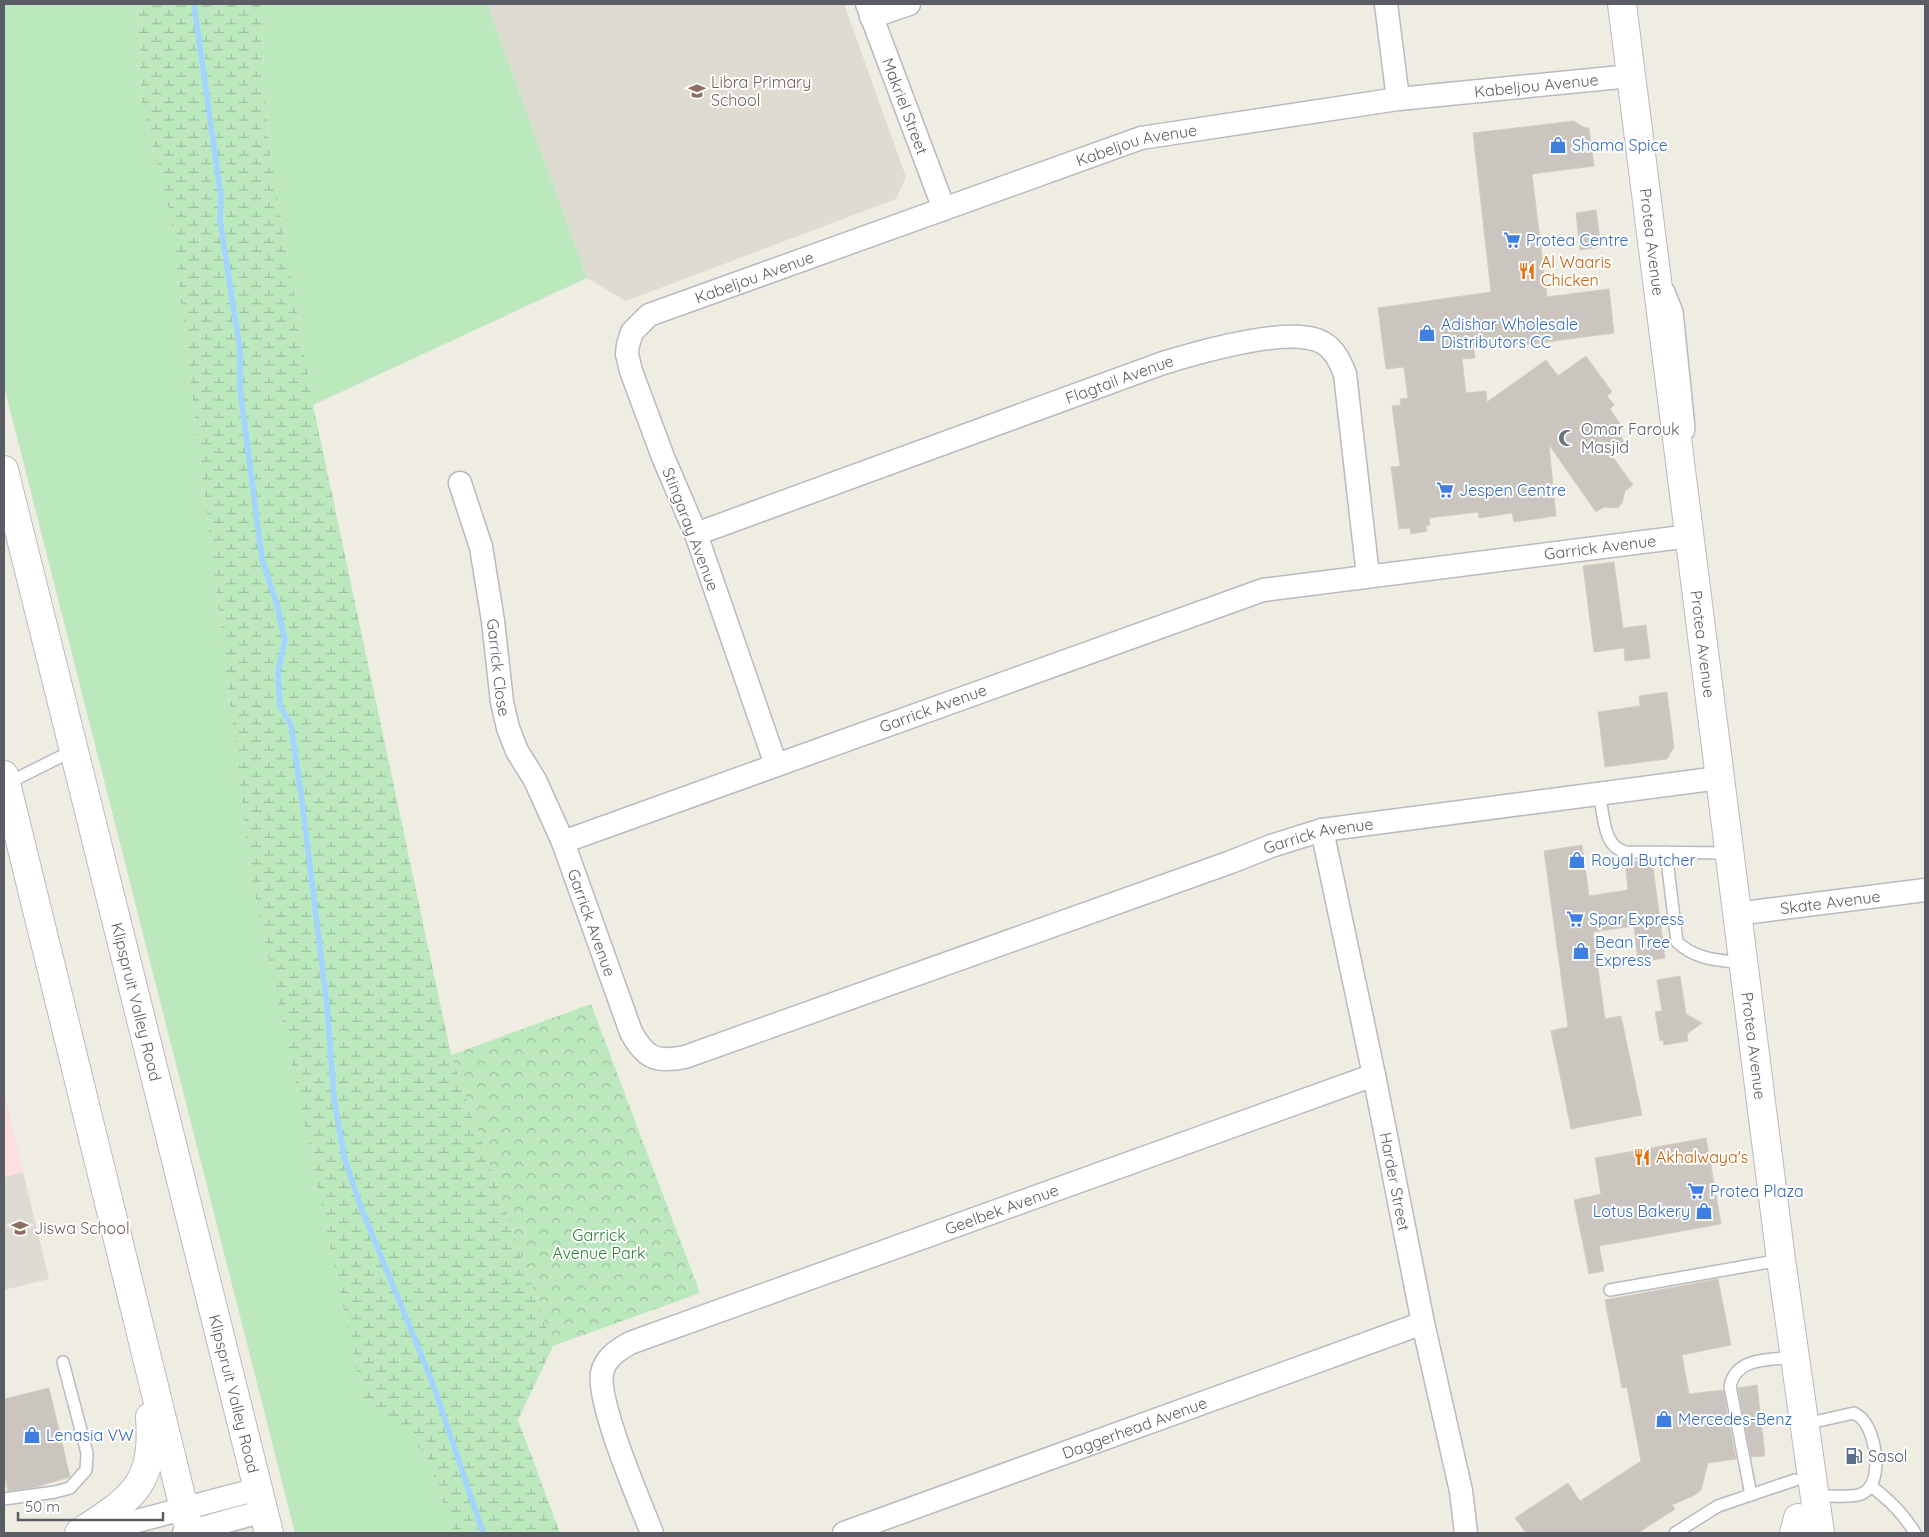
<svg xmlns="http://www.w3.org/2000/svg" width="1929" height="1537" font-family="Quicksand,sans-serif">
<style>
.education{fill:#dedbd1}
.medical{fill:#fde0dd}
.grass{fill:#bce8be}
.forest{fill:url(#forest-crowns)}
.wetland{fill:url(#wetland-marsh)}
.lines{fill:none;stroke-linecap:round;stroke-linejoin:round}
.stream{stroke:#a2d4ff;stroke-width:5.5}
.building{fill:#cac6bf;stroke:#d4cec0}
.service-casing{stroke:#b7bac0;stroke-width:14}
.minor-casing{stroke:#b7bac0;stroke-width:25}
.tertiary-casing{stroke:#b7bac0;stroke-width:30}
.secondary-casing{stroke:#b8bbc2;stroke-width:30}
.service{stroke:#fff;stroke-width:11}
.minor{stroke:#fff;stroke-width:22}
.tertiary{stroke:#fff;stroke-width:28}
.secondary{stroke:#fff;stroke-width:28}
.labels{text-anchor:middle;stroke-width:4;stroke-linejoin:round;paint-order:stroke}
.education-label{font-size:16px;fill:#785e54;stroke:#fff;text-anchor:start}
.street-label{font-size:16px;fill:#5a5e64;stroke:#fff}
.shop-label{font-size:16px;fill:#366cbe;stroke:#fff;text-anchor:start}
.food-label{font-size:16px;fill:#c56008;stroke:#fff;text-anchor:start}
.worship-label{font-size:16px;fill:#5b616d;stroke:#fff;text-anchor:start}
.park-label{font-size:16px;fill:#2d8233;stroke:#fff}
.service-label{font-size:16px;fill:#4e5e75;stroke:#fff;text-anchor:start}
</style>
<defs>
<pattern id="forest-crowns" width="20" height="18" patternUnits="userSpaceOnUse" patternTransform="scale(1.25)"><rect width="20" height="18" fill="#bce8be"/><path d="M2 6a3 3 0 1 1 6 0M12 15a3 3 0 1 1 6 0" fill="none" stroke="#9cbf9e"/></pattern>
<pattern id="wetland-marsh" width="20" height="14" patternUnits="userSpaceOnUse" patternTransform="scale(1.25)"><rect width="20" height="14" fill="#bce8be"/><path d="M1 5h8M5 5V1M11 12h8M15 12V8" fill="none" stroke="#9cbf9e"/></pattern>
</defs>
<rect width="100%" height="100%" fill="#efece2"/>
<g class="education">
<polygon points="487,4 844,4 906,177 896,199 626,301 587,278"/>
<polygon points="23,1172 49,1279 4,1290 4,1177"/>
</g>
<polygon class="medical" points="4,1092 23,1172 4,1177"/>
<g class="grass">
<polygon points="4,4 138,4 141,102 170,212 251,876 363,1398 425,1453 454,1533 295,1533 4,386"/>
<polygon points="263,4 487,4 587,278 313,405 268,140 261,18"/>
</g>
<polygon class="forest" points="591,1004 700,1293 553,1346 451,1055"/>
<polygon class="wetland" points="138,4 263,4 261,18 268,140 313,405 451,1055 553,1346 518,1420 560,1533 454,1533 425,1453 363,1399 251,876 170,212 141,102"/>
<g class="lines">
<polyline class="stream" points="194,4 221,197 220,220 240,350 240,388 262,559 277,605 285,640 278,671 280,706 291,725 302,801 327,1005 334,1098 344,1156 359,1202 433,1384 483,1533"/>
</g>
<g class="building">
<polygon points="1574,121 1583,127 1589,128 1594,166 1532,174 1547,297 1609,289 1614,333 1510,347 1507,341 1473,345 1475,358 1462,359 1466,393 1486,391 1487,402 1546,360 1558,376 1586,356 1612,392 1607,396 1614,405 1610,409 1620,424 1619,432 1625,444 1612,456 1633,485 1625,491 1622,503 1618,508 1604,507 1596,512 1549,445 1556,516 1514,522 1512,513 1479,518 1478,512 1429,518 1430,525 1426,526 1427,531 1411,534 1410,528 1399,529 1391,467 1400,466 1392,406 1401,405 1400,399 1408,398 1404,367 1386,369 1378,308 1491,292 1473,133"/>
<polygon points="1596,210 1601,247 1580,250 1576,213"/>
<polygon points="1614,562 1623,628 1646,625 1650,658 1625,661 1624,648 1594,652 1583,566"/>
<polygon points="1667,692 1674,747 1667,759 1605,767 1598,712 1640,706 1639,696"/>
<polygon points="1582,845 1589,896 1628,890 1625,862 1652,860 1665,958 1638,962 1634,926 1593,932 1605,1019 1621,1016 1642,1115 1571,1129 1551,1031 1568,1027 1544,851"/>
<polygon points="1680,976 1686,1014 1702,1023 1687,1034 1688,1041 1664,1045 1663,1040 1660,1041 1655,1012 1662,1011 1657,980"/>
<polygon points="1706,1138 1721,1224 1599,1246 1604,1271 1589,1274 1574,1200 1601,1194 1595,1158"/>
<polygon points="1718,1279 1731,1345 1682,1355 1689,1394 1723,1390 1736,1459 1708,1463 1701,1490 1695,1495 1672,1505 1675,1509 1638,1533 1526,1533 1515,1518 1568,1483 1580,1501 1641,1461 1627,1387 1622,1388 1605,1300"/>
<polygon points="1757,1385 1765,1456 1751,1457 1738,1388"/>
<polygon points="49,1388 70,1477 32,1488 8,1491 4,1472 4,1399"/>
</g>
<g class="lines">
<g class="service-casing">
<g id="service">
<polyline points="1668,289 1677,311 1689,428 1688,433"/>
<polyline points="6,784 74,750"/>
<path d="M1599 793C1604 813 1602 847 1626 852L1728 853"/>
<path d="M1666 852 1677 942C1696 960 1718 960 1743 963"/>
<polyline points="1610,1290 1781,1260"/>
<path d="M1805 1424 1854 1413C1857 1415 1861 1417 1863 1420 1877 1436 1885 1489 1858 1495 1845 1498 1828 1495 1815 1496"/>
<path d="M1871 1486C1889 1500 1903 1513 1915 1533"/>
<path d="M1751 1495 1730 1386C1736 1359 1764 1360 1786 1358"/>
<polyline points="4,1499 55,1492 70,1488 86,1470 87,1453 63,1362"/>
<polyline points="1675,1533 1718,1506 1795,1480"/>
</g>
</g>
<g class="minor-casing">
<g id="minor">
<path id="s1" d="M867 4 944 209"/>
<polyline points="1386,4 1398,99"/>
<polyline points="871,17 909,4"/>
<path id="s2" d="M460 483 481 547 493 621 502 702 508 728 517 751 535 780 563 842"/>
<path id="s3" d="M696 534 1163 363C1199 352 1282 328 1317 340 1333 346 1339 359 1345 374L1368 576"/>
<path id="s4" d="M1690 536 1263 590 563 842 631 1032C645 1058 656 1063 685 1057L1231 862 1271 846 1322 830 1719 778"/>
<path id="s5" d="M776 765 696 534 663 457 631 371 627 354 628 345 632 332 649 315 1141 138 1398 99 1631 76"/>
<path id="s6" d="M1322 830 1374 1075 1423 1323 1461 1491 1466 1533"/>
<path id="s7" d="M1736 914 1925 890"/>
<polyline points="92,1533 258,1489"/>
<polyline points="184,1533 264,1511"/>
<path id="s8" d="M652 1533C639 1500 597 1403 602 1373 605 1358 618 1350 630 1343L1374 1075"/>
<path id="s9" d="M844 1533 1423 1323"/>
</g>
</g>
<g class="tertiary-casing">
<g id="tertiary">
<path id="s10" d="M1622 4 1781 1260 1820 1533"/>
</g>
</g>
<g class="secondary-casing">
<g id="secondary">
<path id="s11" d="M4 470 269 1533"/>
<polyline points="4,775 190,1533"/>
<path d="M79 1533C132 1498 155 1486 150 1417"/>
<polyline points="1794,1533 1798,1518"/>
</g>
</g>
<use href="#service" class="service"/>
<use href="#minor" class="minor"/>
<use href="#tertiary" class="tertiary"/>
<use href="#secondary" class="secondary"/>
</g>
<defs>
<g id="school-bare" transform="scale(1.35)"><path d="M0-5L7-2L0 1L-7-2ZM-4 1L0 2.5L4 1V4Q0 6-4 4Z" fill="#8d6e63" stroke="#fff" stroke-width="2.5" paint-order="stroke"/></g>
<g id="shop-bare" transform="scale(1.35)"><path d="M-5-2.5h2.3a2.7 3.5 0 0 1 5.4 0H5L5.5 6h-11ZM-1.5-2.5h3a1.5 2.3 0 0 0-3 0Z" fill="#3f7fe0" stroke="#fff" stroke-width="2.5" paint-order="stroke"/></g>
<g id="supermarket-bare" transform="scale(1.35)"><path d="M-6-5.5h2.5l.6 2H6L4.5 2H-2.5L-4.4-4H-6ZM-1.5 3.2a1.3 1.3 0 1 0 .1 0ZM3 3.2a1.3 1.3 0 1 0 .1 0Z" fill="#3f7fe0" stroke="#fff" stroke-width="2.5" paint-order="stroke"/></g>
<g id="restaurant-bare" transform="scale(1.35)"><path d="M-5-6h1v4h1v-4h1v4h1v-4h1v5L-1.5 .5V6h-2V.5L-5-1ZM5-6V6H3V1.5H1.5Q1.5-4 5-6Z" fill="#e8710a" stroke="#fff" stroke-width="2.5" paint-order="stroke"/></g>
<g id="mosque-bare" transform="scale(1.35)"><path d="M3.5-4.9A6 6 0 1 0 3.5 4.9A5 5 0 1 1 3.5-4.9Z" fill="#6b7280" stroke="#fff" stroke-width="2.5" paint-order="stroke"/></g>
<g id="fuel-bare" transform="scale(1.35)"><path d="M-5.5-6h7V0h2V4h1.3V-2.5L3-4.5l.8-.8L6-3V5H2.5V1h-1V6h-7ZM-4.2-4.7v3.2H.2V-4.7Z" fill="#5c6f8a" stroke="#fff" stroke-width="2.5" paint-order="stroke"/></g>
</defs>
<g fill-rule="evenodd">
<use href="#school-bare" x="697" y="91"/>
<use href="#shop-bare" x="1558" y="145"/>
<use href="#supermarket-bare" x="1512" y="240"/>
<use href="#restaurant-bare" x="1527" y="271"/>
<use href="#shop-bare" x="1427" y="333"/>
<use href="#mosque-bare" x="1567" y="438"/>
<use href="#supermarket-bare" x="1445" y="490"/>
<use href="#shop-bare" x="1577" y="860"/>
<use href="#supermarket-bare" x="1575" y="919"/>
<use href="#shop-bare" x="1581" y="951"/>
<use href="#restaurant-bare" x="1642" y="1157"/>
<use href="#supermarket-bare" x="1696" y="1191"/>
<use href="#shop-bare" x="1704" y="1211"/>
<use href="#school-bare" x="20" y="1228"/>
<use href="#shop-bare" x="1664" y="1419"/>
<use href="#shop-bare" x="32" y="1435"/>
<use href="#fuel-bare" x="1854" y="1456"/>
</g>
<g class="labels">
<g class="education-label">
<text x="711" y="88">Libra Primary<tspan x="711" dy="18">School</tspan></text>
<text x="34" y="1234">Jiswa School</text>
</g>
<g class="street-label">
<text dy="6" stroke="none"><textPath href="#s5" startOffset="1406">Kabeljou Avenue</textPath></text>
<text dy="6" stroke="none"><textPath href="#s1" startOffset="109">Makriel Street</textPath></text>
<text dy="6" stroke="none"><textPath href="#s5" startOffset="1001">Kabeljou Avenue</textPath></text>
<text dy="6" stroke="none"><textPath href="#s10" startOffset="240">Protea Avenue</textPath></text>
<text dy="6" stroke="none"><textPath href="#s5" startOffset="596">Kabeljou Avenue</textPath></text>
<text dy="6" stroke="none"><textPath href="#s3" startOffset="451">Flagtail Avenue</textPath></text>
<text transform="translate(691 529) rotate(69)" y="6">Stingaray Avenue</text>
<text transform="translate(1600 547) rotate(-7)" y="6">Garrick Avenue</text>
<text dy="6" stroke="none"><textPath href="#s10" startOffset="645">Protea Avenue</textPath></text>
<text dy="6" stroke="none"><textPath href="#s2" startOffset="189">Garrick Close</textPath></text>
<text transform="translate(933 708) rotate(-20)" y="6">Garrick Avenue</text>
<text dy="6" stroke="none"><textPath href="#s4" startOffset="2114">Garrick Avenue</textPath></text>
<text dy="6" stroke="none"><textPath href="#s7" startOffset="95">Skate Avenue</textPath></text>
<text dy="6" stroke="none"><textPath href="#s4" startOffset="1260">Garrick Avenue</textPath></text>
<text dy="6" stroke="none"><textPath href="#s11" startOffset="548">Klipspruit Valley Road</textPath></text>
<text dy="6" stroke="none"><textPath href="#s10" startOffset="1050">Protea Avenue</textPath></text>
<text dy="6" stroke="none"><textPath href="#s6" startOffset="359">Harder Street</textPath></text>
<text dy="6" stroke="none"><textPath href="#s8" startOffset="606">Geelbek Avenue</textPath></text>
<text dy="6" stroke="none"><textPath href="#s11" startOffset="952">Klipspruit Valley Road</textPath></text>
<text dy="6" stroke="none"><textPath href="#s9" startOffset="309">Daggerhead Avenue</textPath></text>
</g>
<g class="shop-label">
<text x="1572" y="151">Shama Spice</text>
<text x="1526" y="246">Protea Centre</text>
<text x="1441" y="330">Adishar Wholesale<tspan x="1441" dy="18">Distributors CC</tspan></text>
<text x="1459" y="496">Jespen Centre</text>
<text x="1591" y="866">Royal Butcher</text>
<text x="1589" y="925">Spar Express</text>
<text x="1595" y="948">Bean Tree<tspan x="1595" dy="18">Express</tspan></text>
<text x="1710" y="1197">Protea Plaza</text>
<text x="1690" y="1217" text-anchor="end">Lotus Bakery</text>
<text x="1678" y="1425">Mercedes-Benz</text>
<text x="46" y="1441">Lenasia VW</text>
</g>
<g class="food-label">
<text x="1541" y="268">Al Waaris<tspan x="1541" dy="18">Chicken</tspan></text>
<text x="1656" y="1163">Akhalwaya's</text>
</g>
<g class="worship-label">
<text x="1581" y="435">Omar Farouk<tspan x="1581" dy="18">Masjid</tspan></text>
</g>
<g class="park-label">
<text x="599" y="1241">Garrick<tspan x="599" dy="18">Avenue Park</tspan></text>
</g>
<g class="service-label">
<text x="1868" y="1462">Sasol</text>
</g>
</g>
<rect width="1929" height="1537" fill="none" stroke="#5a5e64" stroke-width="10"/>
<path d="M18 1512v8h145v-8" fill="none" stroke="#5a5e64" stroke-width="2.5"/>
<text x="25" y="1512" font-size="15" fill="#5a5e64" stroke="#ffffff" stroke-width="4" paint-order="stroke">50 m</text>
</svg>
